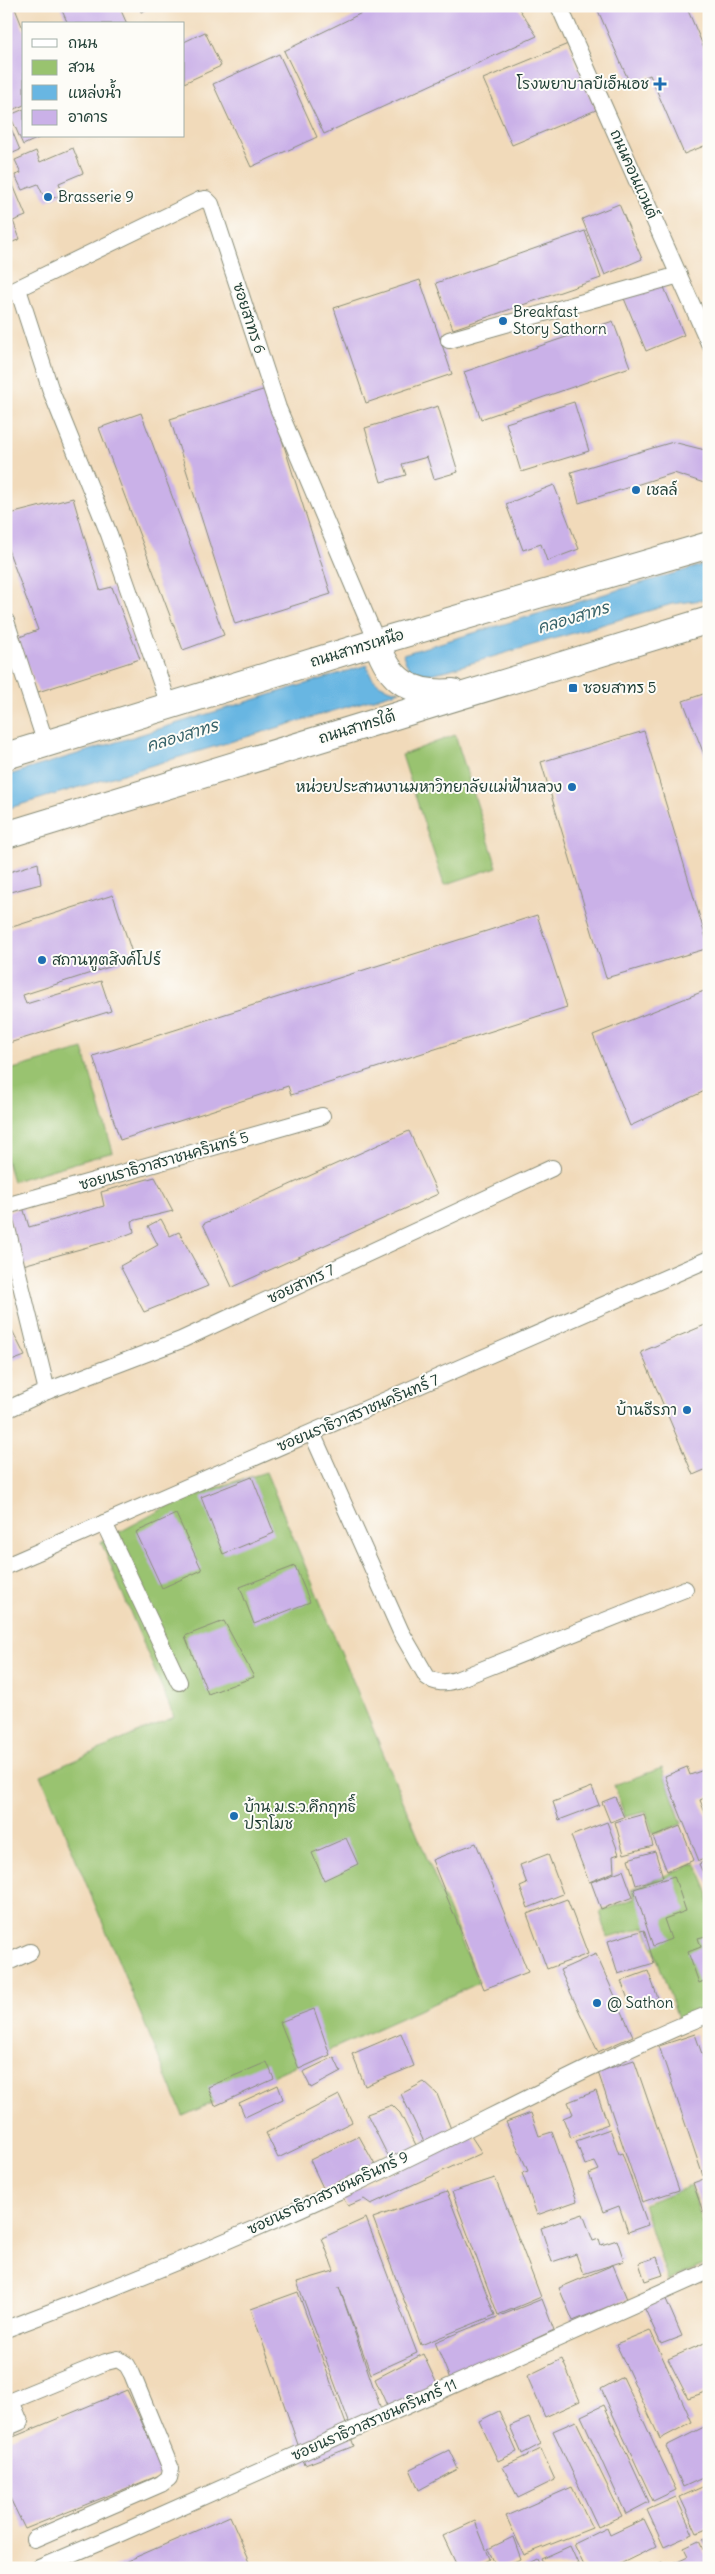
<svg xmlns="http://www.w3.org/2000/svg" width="715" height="2574" font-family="Delius,'Playpen Sans Thai',sans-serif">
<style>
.green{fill:#99c36f;stroke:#5c8052}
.water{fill:#68b6e2;stroke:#447a8b}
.building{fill:#cab1e8}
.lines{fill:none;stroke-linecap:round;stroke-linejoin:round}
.street-casing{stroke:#888c77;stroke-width:18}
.primary-casing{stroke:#888c77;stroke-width:28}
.street{stroke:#fff;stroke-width:16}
.primary{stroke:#fff;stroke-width:26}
.poi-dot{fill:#1f6fb2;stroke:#fdfcf7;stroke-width:2}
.labels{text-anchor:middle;stroke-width:4;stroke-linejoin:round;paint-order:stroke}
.poi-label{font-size:15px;fill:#1f3d34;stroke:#fdfcf7;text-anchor:start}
.street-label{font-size:15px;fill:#1f3d34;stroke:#fdfcf7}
.water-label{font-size:16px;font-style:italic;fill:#356168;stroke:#fdfcf7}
</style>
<rect width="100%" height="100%" fill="#fdfcf7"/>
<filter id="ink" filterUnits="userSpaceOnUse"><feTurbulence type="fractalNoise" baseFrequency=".02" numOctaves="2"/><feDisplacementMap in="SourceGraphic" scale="10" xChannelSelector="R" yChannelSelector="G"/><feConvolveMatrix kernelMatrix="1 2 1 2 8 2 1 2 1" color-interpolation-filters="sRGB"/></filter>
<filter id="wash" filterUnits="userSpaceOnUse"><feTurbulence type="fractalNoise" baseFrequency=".0096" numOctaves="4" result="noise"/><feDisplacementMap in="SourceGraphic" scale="20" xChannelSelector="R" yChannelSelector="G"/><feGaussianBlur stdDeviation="1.12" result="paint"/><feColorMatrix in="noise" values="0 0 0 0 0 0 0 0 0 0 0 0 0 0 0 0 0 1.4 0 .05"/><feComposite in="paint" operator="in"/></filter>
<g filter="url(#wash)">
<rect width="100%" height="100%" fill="#f1daba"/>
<g class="green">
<polygon points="455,735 497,867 444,885 402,755"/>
<polygon points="83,1049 113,1152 13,1181 6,1159 6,1071"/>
<polygon points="266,1472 479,1983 183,2116 41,1775 174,1717 101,1542 183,1498"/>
<polygon points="662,1768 682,1824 653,1834 646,1812 625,1817 614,1785"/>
<polygon points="696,1863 709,1894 709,2009 679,2021 646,1927 608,1938 600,1912 635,1898 632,1889"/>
<polygon points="691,2186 709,2243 709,2263 668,2281 643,2204"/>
</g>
<g class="water">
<path d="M709 563V599L672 604 451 669C429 674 410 683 403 654Z"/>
<path d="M367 665C370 683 384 688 400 691L6 809V776Z"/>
</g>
<g id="blocks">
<g class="building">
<polygon points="6,6 14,6 24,31 24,105 8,112 6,107"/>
<polygon points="60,6 119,6 127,24 68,24"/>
<polygon points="139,6 154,6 141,12"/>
<polygon points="376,6 517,6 537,36 324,134 284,51"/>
<polygon points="596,6 686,6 709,59 709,144 684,154 650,75 630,84"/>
<polygon points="205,32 221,66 184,83 184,42"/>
<polygon points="568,44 596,110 512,145 483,79"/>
<polygon points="279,54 317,137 251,167 213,84"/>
<polygon points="24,109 24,136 43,136 23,145 10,115"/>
<polygon points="6,116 20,150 6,156"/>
<polygon points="73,148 83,173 59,183 63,194 46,201 38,184 22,190 15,175 21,173 15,160 36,151 40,162"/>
<polygon points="6,168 26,216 13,221 20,239 6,245"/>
<polygon points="619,204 642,259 605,275 582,219"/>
<polygon points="585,231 601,278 453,329 436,283"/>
<polygon points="420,280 452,374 366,403 334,308"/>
<polygon points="661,280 684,335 646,351 623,296"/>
<polygon points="613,321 630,367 481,419 464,372"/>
<polygon points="266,389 331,594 235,624 170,419"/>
<polygon points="574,402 589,451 521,472 506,423"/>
<polygon points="438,406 458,472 434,479 427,457 402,464 406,475 381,482 365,428"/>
<polygon points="141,413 224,635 183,650 99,428"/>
<polygon points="673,442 709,451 704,483 674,473 579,503 571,472"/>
<polygon points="554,485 579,549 547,561 541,544 523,550 506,504"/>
<polygon points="73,498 100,590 112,587 140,659 38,692 17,638 38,630 6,544 6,515"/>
<polygon points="709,692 709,767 683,701"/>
<polygon points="644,731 709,948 606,978 541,762"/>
<polygon points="38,863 41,884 6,893 6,873"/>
<polygon points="113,895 134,959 23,995 26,1004 101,981 111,1011 6,1044 6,929"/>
<polygon points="537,915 567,1007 291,1095 288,1086 120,1140 93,1056"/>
<polygon points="709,989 709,1089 630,1126 593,1035"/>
<polygon points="409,1131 438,1194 232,1287 203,1224"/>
<polygon points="155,1177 173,1211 132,1221 134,1232 116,1239 23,1265 7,1212 23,1207 29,1227 104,1206 101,1192"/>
<polygon points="161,1219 170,1236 179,1232 208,1286 144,1312 120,1266 158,1245 148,1226"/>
<polygon points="6,1318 25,1356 9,1362 11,1372 6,1374"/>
<polygon points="705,1325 709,1333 709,1468 693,1475 641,1352"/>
<polygon points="252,1477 274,1533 223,1554 201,1497"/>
<polygon points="176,1514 202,1570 162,1588 136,1532"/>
<polygon points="295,1566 310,1602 254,1624 240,1587"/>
<polygon points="224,1621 254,1677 208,1694 185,1636"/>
<polygon points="687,1767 690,1775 709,1768 709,1796 700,1800 709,1823 709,1857 699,1861 665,1776"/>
<polygon points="592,1787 599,1805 559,1820 553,1802"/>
<polygon points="615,1797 624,1817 610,1822 602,1802"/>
<polygon points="644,1814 653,1846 624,1854 615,1822"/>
<polygon points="607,1822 619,1854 613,1856 614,1872 589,1882 571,1836"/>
<polygon points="680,1826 694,1860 667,1871 653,1837"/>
<polygon points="346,1838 358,1864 324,1880 312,1853"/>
<polygon points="476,1843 528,1972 484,1989 432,1860"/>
<polygon points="655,1851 663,1877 636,1885 628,1859"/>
<polygon points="548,1854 563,1894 528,1908 520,1887 527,1884 520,1865"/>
<polygon points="709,1859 709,1885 699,1864"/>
<polygon points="623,1870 633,1897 601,1909 591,1882"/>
<polygon points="674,1876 686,1911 664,1919 671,1939 653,1946 634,1889"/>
<polygon points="567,1899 588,1954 547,1969 527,1914"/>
<polygon points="644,1930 654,1963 618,1974 608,1941"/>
<polygon points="709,1935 709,1979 699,1983 688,1952 701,1947 698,1938"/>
<polygon points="596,1954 633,2036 598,2052 560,1970"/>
<polygon points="648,1971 658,1998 631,2007 621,1981"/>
<polygon points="314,2009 330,2055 299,2069 280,2022"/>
<polygon points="401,2033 414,2066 365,2086 352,2054"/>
<polygon points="695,2034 709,2074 709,2174 703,2176 659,2046"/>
<polygon points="334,2057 341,2072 311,2088 303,2072"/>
<polygon points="634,2060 679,2190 642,2202 598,2072"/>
<polygon points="267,2062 274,2079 215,2106 208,2087"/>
<polygon points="424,2082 437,2094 451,2129 425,2144 401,2094"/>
<polygon points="278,2085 283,2099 245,2117 239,2103"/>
<polygon points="596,2091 608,2124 571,2138 563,2118 573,2114 568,2102"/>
<polygon points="339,2095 352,2122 278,2158 266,2133"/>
<polygon points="392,2105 400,2113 417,2147 390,2160 367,2114"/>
<polygon points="531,2113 539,2136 552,2132 577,2201 537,2215 522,2173 528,2171 506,2122"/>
<polygon points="610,2129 619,2154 622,2153 648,2225 628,2232 619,2206 603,2212 589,2174 599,2170 595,2162 585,2165 576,2141"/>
<polygon points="469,2133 482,2153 371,2204 364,2199 348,2206 342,2197"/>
<polygon points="359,2136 375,2165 324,2190 310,2160"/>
<polygon points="709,2177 709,2210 703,2212 693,2183"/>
<polygon points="495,2178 541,2297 498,2315 452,2192"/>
<polygon points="447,2192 495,2315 421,2345 373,2218"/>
<polygon points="583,2214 593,2241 599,2239 601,2245 617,2240 624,2261 583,2274 576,2254 552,2262 541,2228"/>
<polygon points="366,2218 417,2353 371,2374 339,2287 382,2412 352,2430 297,2282 334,2271 322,2238"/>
<polygon points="657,2257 663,2275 645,2281 639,2263"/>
<polygon points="613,2265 627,2299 573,2321 559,2288"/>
<polygon points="298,2292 354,2446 305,2465 251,2309"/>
<polygon points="665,2297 682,2336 661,2344 644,2307"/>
<polygon points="542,2299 554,2330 450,2379 435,2342"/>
<polygon points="650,2330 692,2422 660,2439 616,2344"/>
<polygon points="709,2341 709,2391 688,2398 668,2359"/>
<polygon points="423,2354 437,2384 389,2410 375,2379"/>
<polygon points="562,2359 580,2401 545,2417 527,2376"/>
<polygon points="623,2377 676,2490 653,2501 601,2389"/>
<polygon points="127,2390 165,2473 25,2529 6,2490 6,2440"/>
<polygon points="604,2405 649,2502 626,2514 581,2416"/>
<polygon points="499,2411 517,2452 498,2461 479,2421"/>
<polygon points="529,2418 541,2444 522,2454 510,2426"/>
<polygon points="576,2421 622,2516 598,2527 553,2431"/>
<polygon points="704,2427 709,2438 709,2475 683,2487 666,2446"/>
<polygon points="541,2449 555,2480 518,2498 503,2467"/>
<polygon points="449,2450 458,2469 419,2490 410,2469"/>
<polygon points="709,2484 709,2528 697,2533 680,2497"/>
<polygon points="572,2487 592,2528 524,2555 506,2516"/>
<polygon points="676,2497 693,2534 664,2547 647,2510"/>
<polygon points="230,2516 253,2568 111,2568"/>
<polygon points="644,2519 657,2546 616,2566 617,2568 585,2568 574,2544 607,2528 610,2535"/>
<polygon points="475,2521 490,2559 471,2568 458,2568 443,2536"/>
<polygon points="513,2537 521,2559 497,2568 488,2549"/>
<polygon points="709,2537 709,2552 703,2540"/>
<polygon points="699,2541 709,2562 709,2568 676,2568 673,2563 688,2556 684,2548"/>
<polygon points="570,2546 579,2566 545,2568 541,2559"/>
<polygon points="537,2559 541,2568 519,2568"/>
<polygon points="662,2562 665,2568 650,2568"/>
</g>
</g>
</g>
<g filter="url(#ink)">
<use href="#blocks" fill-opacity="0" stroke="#888c77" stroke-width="1"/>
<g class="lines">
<g class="street-casing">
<g id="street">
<polyline points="559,6 709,343"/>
<polyline points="18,289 51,391 109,534 169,705"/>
<polyline points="6,294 200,200 206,199 211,204 278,408 377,642"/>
<polyline points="449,340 679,275"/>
<polyline points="6,621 46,744"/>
<polyline points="6,1206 322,1116"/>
<polyline points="6,1224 47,1391"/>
<polyline points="6,1410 47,1391 181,1340 552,1168"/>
<path d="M312 1433 401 1632 427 1677C436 1684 445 1683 456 1680L685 1589"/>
<polyline points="104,1523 179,1682"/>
<polyline points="6,1566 709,1259"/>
<polyline points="6,1963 30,1952"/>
<path d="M6 2329C118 2287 230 2241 339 2191 463 2134 582 2066 709 2014"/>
<polyline points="6,2403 106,2362 118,2359 127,2365 132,2374 171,2469 169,2478 161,2484 34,2539"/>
<polyline points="6,2428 20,2422 11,2401"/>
<polyline points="39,2568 110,2538 709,2271"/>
</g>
</g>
<g class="primary-casing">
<g id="primary">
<path d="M377 642C389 682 412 695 453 692"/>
<polyline points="6,756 377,642 709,545"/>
<polyline points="6,835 709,620"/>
</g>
</g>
<use href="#street" class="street"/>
<use href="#primary" class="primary"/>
</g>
</g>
<g class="poi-dot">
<path d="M657.5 76.5h5v5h5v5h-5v5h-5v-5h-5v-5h5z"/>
<circle cx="48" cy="197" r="5"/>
<circle cx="503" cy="321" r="5"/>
<circle cx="636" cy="490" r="5"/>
<rect x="568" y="683" width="10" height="10" rx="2.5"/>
<circle cx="572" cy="787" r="5"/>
<circle cx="42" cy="960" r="5"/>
<circle cx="687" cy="1410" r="5"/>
<circle cx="234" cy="1816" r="5"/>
<circle cx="597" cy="2003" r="5"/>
</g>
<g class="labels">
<g class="poi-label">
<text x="649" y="89" text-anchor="end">โรงพยาบาลบีเอ็นเอช</text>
<text x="58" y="202">Brasserie 9</text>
<text x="513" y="317">Breakfast<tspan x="513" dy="17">Story Sathorn</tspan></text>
<text x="646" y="495">เชลล์</text>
<text x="583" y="693">ซอยสาทร 5</text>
<text x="562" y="792" text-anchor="end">หน่วยประสานงานมหาวิทยาลัยแม่ฟ้าหลวง</text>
<text x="52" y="965">สถานทูตสิงค์โปร์</text>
<text x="677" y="1415" text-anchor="end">บ้านธีรภา</text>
<text x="244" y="1812">บ้าน ม.ร.ว.คึกฤทธิ์<tspan x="244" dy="17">ปราโมช</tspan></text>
<text x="607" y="2008">@ Sathon</text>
</g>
<g class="street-label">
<text transform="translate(634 174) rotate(66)" y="5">ถนนคอนแวนต์</text>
<text transform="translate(249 318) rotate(72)" y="5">ซอยสาทร 6</text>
<text transform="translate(357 648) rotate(-17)" y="5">ถนนสาทรเหนือ</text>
<text transform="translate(357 727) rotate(-17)" y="5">ถนนสาทรใต้</text>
<text transform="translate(164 1161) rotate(-16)" y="5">ซอยนราธิวาสราชนครินทร์ 5</text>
<text transform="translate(301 1284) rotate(-25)" y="5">ซอยสาทร 7</text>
<text transform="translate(358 1413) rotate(-23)" y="5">ซอยนราธิวาสราชนครินทร์ 7</text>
<text transform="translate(328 2193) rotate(-25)" y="5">ซอยนราธิวาสราชนครินทร์ 9</text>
<text transform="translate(374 2420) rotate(-24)" y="5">ซอยนราธิวาสราชนครินทร์ 11</text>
</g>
<g class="water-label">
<text transform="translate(573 617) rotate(-17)" y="6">คลองสาทร</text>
<text transform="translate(182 735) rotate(-17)" y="6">คลองสาทร</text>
</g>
</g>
<rect width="715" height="2574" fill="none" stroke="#fdfcf7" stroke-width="25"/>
<rect x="22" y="22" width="162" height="115" fill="#fdfcf7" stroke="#a4b0a9"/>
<rect x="32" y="39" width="25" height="8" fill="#ffffff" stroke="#a4b0a9"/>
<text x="68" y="48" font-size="15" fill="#1f3d34">ถนน</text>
<rect x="32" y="60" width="25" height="15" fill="#99c36f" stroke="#a4b0a9"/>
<text x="68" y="72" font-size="15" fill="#1f3d34">สวน</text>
<rect x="32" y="85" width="25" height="15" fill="#68b6e2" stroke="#a4b0a9"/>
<text x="68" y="98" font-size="15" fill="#1f3d34">แหล่งน้ำ</text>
<rect x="32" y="110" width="25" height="15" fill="#cab1e8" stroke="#a4b0a9"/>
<text x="68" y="122" font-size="15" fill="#1f3d34">อาคาร</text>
</svg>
